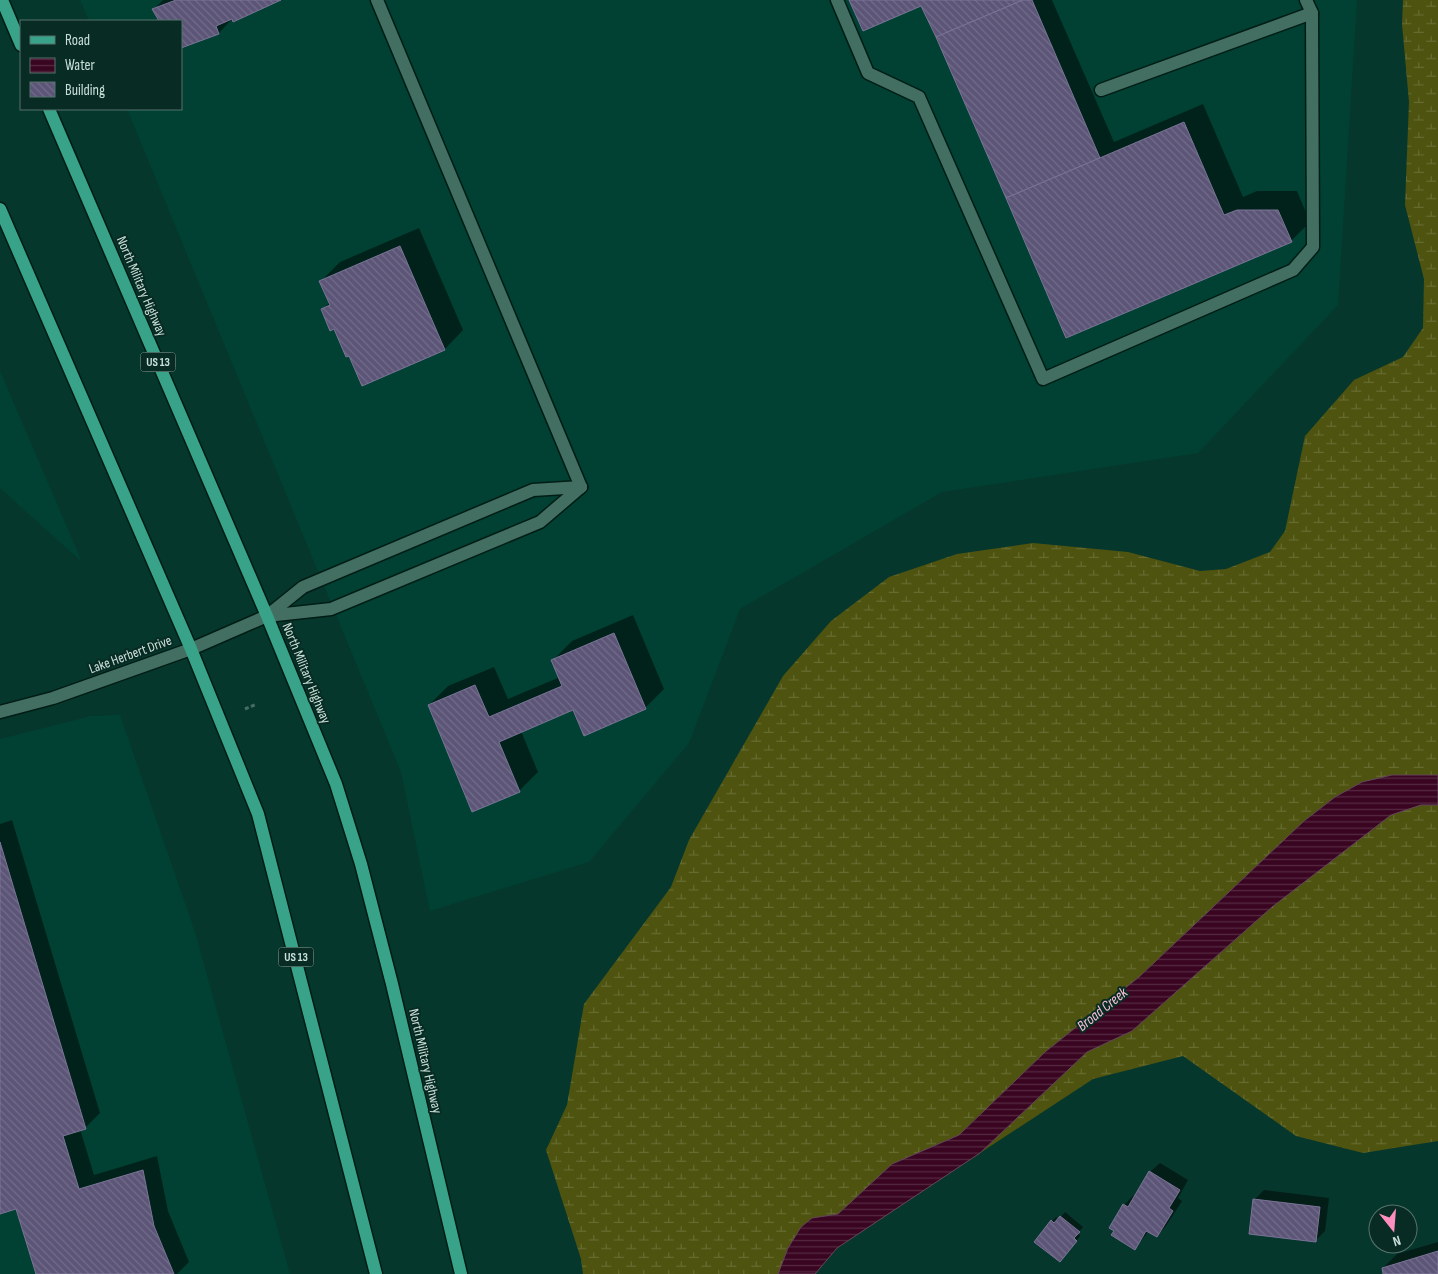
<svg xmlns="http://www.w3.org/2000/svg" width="1438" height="1274" font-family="'Sofia Sans Condensed',sans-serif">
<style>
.built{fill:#004133}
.wetland{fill:url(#wetland-marsh)}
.water{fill:url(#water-rules);stroke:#654758}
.shadow{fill:#0007}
.building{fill:url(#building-back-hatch);stroke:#7b7497}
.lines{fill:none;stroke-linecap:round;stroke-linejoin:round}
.minor-casing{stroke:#001d15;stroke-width:15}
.major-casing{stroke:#001d15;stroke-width:15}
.path{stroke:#446d63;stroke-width:3;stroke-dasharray:4 2.5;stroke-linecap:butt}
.minor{stroke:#436f62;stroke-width:12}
.major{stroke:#39a38a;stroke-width:12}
.labels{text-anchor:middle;stroke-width:4;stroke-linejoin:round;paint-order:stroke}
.shield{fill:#082b23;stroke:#8faaa2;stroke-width:1}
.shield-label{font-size:12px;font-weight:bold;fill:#c9e0d9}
.street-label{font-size:14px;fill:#c9e0d9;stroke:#082b23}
.water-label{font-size:15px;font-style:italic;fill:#f9c1d7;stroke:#082b23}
</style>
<defs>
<pattern id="wetland-marsh" width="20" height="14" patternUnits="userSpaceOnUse" patternTransform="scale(1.25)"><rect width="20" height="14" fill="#4e530f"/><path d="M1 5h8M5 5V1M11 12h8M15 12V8" fill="none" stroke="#666b31"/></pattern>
<pattern id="water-rules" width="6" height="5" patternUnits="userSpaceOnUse" patternTransform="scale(1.25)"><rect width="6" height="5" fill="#3a0521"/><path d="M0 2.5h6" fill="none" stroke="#552941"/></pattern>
<pattern id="building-back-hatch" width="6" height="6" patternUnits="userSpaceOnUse" patternTransform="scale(1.25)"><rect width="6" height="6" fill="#5c5577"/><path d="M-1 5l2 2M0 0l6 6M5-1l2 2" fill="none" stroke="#726d8a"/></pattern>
</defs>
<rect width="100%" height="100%" fill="#06372c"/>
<g class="built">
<polygon points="80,0 1357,0 1338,305 1198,453 942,492 740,609 689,743 589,862 430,911 401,772 127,109 181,109 181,21 89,21"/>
<polygon points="0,371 82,562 0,488"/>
<polygon points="120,715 195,932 290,1274 0,1274 0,739 91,716"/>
</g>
<g class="wetland">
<polygon points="1403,0 1438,0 1438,775 1392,775 1362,782 1335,797 1304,821 1139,977 1045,1052 959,1135 892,1164 838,1214 812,1218 801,1227 788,1248 778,1274 583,1274 581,1259 546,1150 567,1105 584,1004 671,887 689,840 783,676 831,621 889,577 957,554 1033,543 1128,552 1200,571 1226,569 1270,552 1285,531 1305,436 1354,380 1403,357 1423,328 1424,279 1405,205 1409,102 1402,24"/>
<polygon points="1421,805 1438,805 1438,1141 1363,1153 1296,1136 1183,1056 1093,1079 980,1153 1087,1052 1132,1031 1272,907 1391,815"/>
</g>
<polygon class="water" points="1392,775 1438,775 1438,805 1421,805 1391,815 1272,907 1132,1031 1087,1052 980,1153 837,1248 815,1274 778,1274 788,1248 801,1227 812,1218 838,1214 892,1164 959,1135 1045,1052 1139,977 1304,821 1335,797 1362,782"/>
<g class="shadow">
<polygon points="163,0 278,0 233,18 219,33 181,47 181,21 160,21 154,9"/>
<polygon points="850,0 1052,0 1114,142 1203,104 1243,197 1257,191 1297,191 1310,222 1291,241 1066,336 922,4"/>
<polygon points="419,228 463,330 445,349 363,384 350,354 322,310 330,302 321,281 340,262"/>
<polygon points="633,615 664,689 645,708 574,709 521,731 538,772 519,791 429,705 448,686 494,667 508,699 560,677 553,660 572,641"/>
<polygon points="12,820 100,1113 85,1128 80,1129 94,1175 157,1156 168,1211 189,1262 177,1274 37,1274 17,1207 0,1212 0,824"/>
<polygon points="1160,1163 1188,1180 1178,1198 1182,1201 1166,1226 1157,1236 1149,1231 1135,1248 1110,1228 1124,1205 1134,1195 1136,1196 1150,1172"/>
<polygon points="1264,1190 1329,1198 1325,1231 1315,1241 1255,1199"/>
<polygon points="1065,1212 1083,1227 1078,1233 1080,1236 1064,1256 1052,1221 1056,1217 1059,1219"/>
<polygon points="1438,1242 1438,1274 1385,1274 1383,1268 1397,1254"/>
</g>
<g class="building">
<polygon points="176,0 281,0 233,22 232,19 216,26 219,34 181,48 181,21 159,21 152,9"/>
<polygon points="849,0 1023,0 936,37 921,6 863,31"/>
<polygon points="1023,0 1032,0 1100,158 1006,198 936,37"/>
<polygon points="1184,122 1224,215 1237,210 1278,210 1292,242 1066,338 1006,198"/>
<polygon points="400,246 445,350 362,386 349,356 346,357 334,329 330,331 321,309 330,305 319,281"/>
<polygon points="614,633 646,709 584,736 573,710 499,742 520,792 472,812 428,705 475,685 489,717 562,686 551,660"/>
<polygon points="0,842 86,1129 63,1136 79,1189 143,1170 154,1226 174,1274 36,1274 16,1209 0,1214"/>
<polygon points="1149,1171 1180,1190 1169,1208 1173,1211 1157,1237 1146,1231 1135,1250 1111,1235 1114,1231 1109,1228 1123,1204 1128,1207"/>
<polygon points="1253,1199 1320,1207 1316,1242 1249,1234"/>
<polygon points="1060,1216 1080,1232 1074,1238 1077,1241 1060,1262 1034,1242 1051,1220 1054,1223"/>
<polygon points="1438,1251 1438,1274 1383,1274 1382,1268"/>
</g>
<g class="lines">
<g class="minor-casing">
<g id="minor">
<polyline points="377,0 581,487"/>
<polyline points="837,0 868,73 919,97 1043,379 1293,270 1313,247 1312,13 1306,0"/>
<polyline points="1101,90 1312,13"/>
<polyline points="267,616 331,609 540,522 581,487"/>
<polyline points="0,712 53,698 191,649 267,616 303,587 533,490 581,487"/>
</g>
</g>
<g class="major-casing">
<g id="major">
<polyline points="2,0 21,45"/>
<polyline points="49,109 267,616 336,784 361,864 392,984 461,1274"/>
<polyline points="0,209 191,649 258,814 376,1274"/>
</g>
</g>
<polyline class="path" points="245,709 257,704"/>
<use href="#minor" class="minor"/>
<use href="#major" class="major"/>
</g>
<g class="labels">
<g class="shield">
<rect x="140.5" y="352.5" width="35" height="19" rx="4"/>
<rect x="278.5" y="947.5" width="35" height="19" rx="4"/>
</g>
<g class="shield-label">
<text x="158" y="366">US 13</text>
<text x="296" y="961">US 13</text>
</g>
<g class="street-label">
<text transform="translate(142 286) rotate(67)" y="5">North Military Highway</text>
<text transform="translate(130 654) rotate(-20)" y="5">Lake Herbert Drive</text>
<text transform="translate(307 673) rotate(68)" y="5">North Military Highway</text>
<text transform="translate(426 1061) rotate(77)" y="5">North Military Highway</text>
</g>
<g class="water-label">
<text transform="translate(1102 1009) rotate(-39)" y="5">Broad Creek</text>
</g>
</g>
<rect x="20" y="20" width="162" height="90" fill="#082b23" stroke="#55736c"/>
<rect x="30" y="36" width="25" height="8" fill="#39a38a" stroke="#55736c"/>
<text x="65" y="45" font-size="15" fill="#c9e0d9">Road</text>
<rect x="30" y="58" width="25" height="15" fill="url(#water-rules)" stroke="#55736c"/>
<text x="65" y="70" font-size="15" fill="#c9e0d9">Water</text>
<rect x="30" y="82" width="25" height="15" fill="url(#building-back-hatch)" stroke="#55736c"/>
<text x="65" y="95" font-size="15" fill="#c9e0d9">Building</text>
<g transform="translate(1393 1229) rotate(163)"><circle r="24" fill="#082b23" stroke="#55736c"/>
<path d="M0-4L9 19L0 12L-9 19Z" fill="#fd8ebe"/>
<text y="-8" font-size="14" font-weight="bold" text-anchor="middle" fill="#c9e0d9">N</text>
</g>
</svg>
